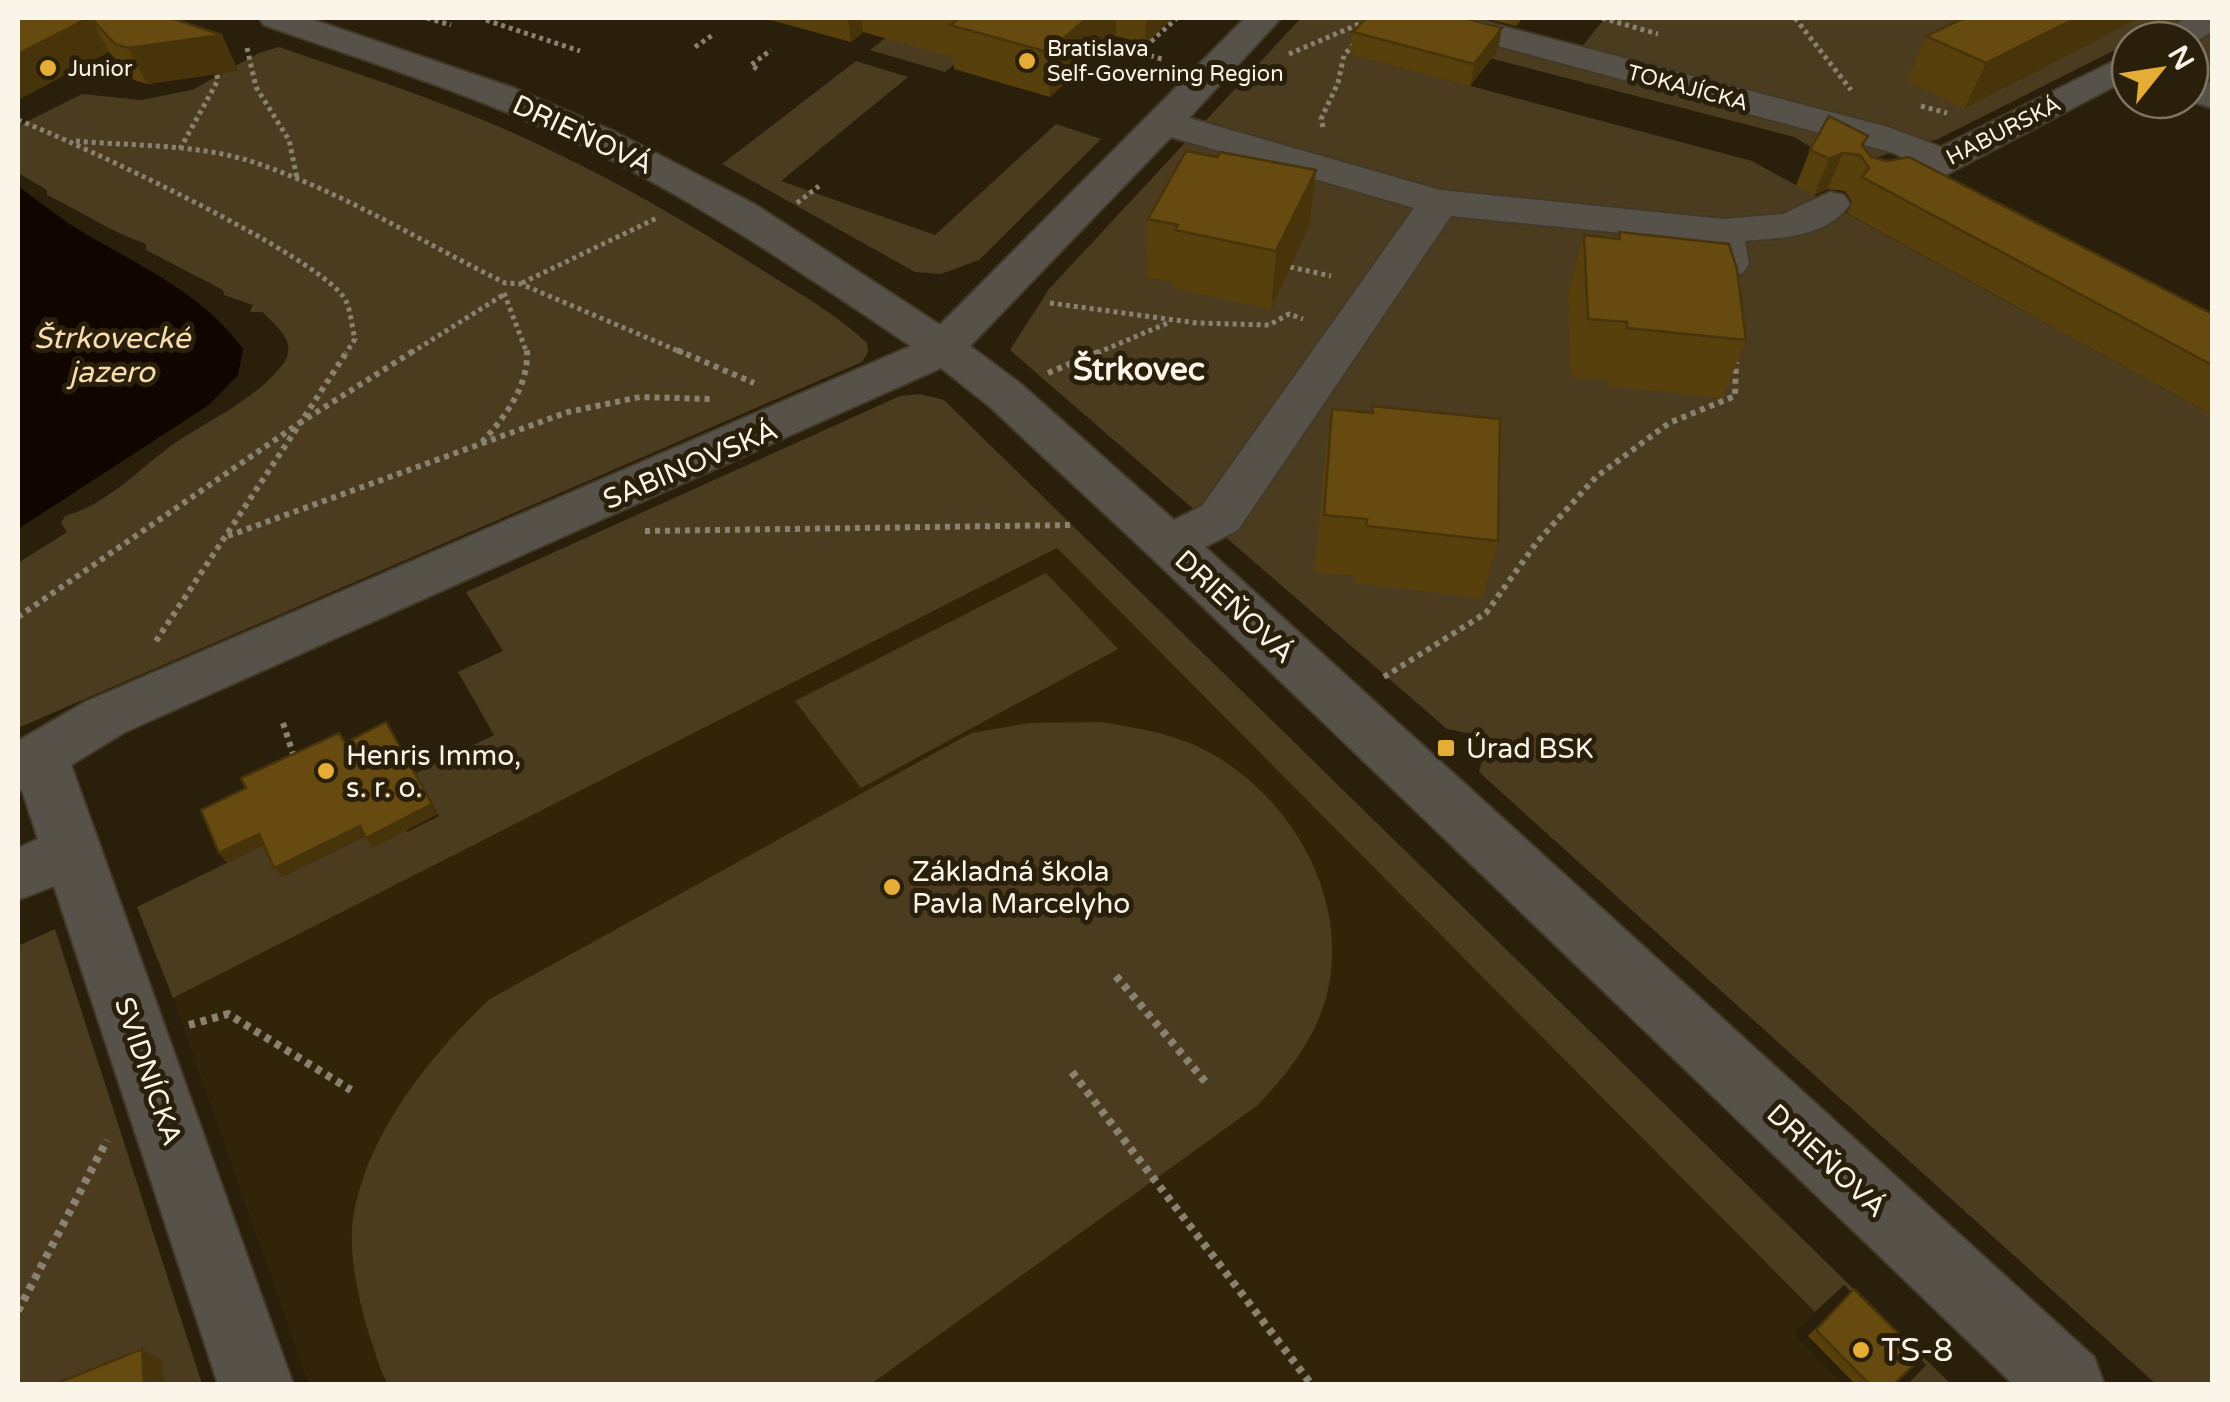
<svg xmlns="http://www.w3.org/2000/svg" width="2230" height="1402" font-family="'Varela Round',sans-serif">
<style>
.built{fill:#322408}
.green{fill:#4c3c1f}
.water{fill:#110500}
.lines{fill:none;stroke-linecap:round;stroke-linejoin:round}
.minor-casing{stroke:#423926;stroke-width:4}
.path-far2{stroke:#8a8271;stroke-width:5;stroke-dasharray:4 4;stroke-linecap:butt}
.path-far1{stroke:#8a8271;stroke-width:6;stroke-dasharray:5 5;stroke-linecap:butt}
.path{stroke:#8a8271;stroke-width:8;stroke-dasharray:6 6;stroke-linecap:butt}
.minor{fill:#575249;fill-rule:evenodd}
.wall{fill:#58400d}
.shaded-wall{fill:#47340a}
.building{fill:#664a0f;stroke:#47340a;stroke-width:2.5}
.poi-dot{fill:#e6ad36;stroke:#291f0b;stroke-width:4}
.labels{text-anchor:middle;stroke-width:10;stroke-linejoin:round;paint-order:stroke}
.far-poi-label{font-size:22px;fill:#fbf4e8;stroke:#291f0b;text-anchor:start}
.far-street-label{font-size:22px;fill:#fbf4e8;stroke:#291f0b}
.street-label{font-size:28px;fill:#fbf4e8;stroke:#291f0b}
.poi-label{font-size:28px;fill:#fbf4e8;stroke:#291f0b;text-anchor:start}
.water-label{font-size:30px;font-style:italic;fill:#f8ddaf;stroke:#291f0b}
.quarter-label{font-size:32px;font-weight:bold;fill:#fbf4e8;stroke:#291f0b}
.near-poi-label{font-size:32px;fill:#fbf4e8;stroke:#291f0b;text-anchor:start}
</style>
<rect width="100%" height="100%" fill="#291f0b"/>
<polygon class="built" points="1057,548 1815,1312 1794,1334 1843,1384 309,1384 173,998"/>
<g class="green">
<polygon points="911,18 1008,18 945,72 870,50"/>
<polygon points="1301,18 1382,18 1568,64 1605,18 2212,18 2212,91 2190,81 2190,40 2130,40 2130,55 2117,49 1938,139 1844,167 1794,137 1374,28 1351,54 1752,161 2212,415 2212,1384 2156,1384 1479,772 1488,737 1447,729 1010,350 1049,289"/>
<path d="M279 47C373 79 468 109 556 153 623 185 686 222 748 261 788 287 832 310 867 343L868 352 862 362 18 728V563L67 532 61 523 65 516C108 504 139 469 172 445 207 421 257 399 283 364 299 342 276 327 263 312H250L253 305 224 295 223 290 146 250V244C110 232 81 211 47 195V190L18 173V126L82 94 141 100 192 90 259 53Z"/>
<polygon points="856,61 908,77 781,181 935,235 1056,124 1101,139 979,260 941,274 915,272 722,164"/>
<polygon points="920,394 944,400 1951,1384 1908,1384 1926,1365 1844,1285 1815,1312 1057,548 173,998 137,907 267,843 282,877 367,835 372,847 400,818 407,832 439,816 416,773 494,735 458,672 503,651 466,592 900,396"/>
<polygon points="1046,573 1118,649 861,788 795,701"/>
<path d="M1101 722C1131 727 1162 732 1190 743 1291 786 1363 911 1319 1018 1305 1052 1282 1079 1258 1105L871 1384H388C379 1369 375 1350 369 1334 359 1303 348 1251 353 1219 365 1136 430 1055 490 999L971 733 1030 723Z"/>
<polygon points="55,929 202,1384 18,1384 18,946"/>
</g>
<path class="water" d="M18 186C34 198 51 211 68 223 129 262 199 288 243 349L238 375 209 405 18 529Z"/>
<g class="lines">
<g class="minor-casing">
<g id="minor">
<path d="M259 18H308L514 88 613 131 756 205 940 325 1245 18H1281L1189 118 1440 190 1723 219 1783 214 1830 192 1844 195 1850 204C1828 237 1781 238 1745 241L1749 264 1743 273 1728 277 1713 273 1707 264 1704 241 1451 216 1238 530 1205 547 2094 1357 2104 1384H2013L1151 557 989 406 941 368 125 732 71 765 293 1384H218L54 886 18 900V848L38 839 22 790 18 791V741L85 702 911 346C805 275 701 203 585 147 482 97 372 63 264 25ZM1171 137 1414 208 1202 506 1174 520 1021 384 970 346Z"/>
<polygon points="1415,18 1471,18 1888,127 1941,147 2130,53 2130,78 1936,180 1910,187 1896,183 1890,175 1896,167 1911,162 1894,153 1420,25"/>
<polygon points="2187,18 2212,18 2212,32 2190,45 2190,40 2155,40 2160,32"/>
<polygon points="2190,76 2212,83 2212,108 2188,100"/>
</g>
</g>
<g class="path-far2">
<polyline points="427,18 451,25"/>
<polyline points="1602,18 1658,34"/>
<polyline points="1795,18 1851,90"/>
<polyline points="486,20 580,51"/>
<polyline points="1104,42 1165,60"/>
<polyline points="695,47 714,34"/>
<polyline points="247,48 256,87 289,140 297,178"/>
<polyline points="1139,52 1177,18"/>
<polyline points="1289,54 1373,18"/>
<polyline points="757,69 751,65 771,50"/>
<polyline points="1921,106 1947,113"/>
<path d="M18 120C73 141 325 258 346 301 351 312 352 328 355 339L346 353"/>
<polyline points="1323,127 1321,119 1338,83 1344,55 1355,43"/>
<path d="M76 141C132 146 196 144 250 161 339 190 422 242 505 283L521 284 683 353"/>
<polyline points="180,149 218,80 215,67"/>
<polyline points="797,203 819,186"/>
<polyline points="1290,267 1331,276"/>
<polyline points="522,283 659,217"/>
<polyline points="504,293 527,353"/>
<polyline points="1050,303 1197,323 1269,325 1289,314 1303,319"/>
<polyline points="411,353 503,295"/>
<polyline points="1097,353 1170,322"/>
</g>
<g class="path-far1">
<polyline points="677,350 754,383"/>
<polyline points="1048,373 1103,350"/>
<path d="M482 442C505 417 529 386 527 350"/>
<polyline points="645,531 1073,525"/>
<polyline points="228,536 568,412 640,397 712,399"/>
<polyline points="18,617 301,422 348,350"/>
<polyline points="156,641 301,422 415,350"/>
<polyline points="1384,677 1486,613 1537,542 1596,477 1669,423 1735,396 1736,362"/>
<polyline points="283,723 295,760"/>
</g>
<g class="path">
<polyline points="1116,976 1208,1085"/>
<polyline points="189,1025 228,1014 351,1090"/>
<polyline points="1072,1072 1311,1384"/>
<polyline points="18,1311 107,1140"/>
</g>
<use href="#minor" class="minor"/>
</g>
<g class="wall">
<polygon points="18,18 171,18 222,35 238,71 147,84 134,80 109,52"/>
<polygon points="763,18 1173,18 1145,44 1116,36 1050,97 954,69 953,57 863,32 851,42"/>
<polygon points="1484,18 1523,18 1516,26"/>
<polygon points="2139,18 1964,109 1907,81 1926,36"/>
<polygon points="1353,32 1498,50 1470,86 1350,54"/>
<polygon points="1864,147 1871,157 2212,314 2212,415 1847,213 1852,202 1845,191 1828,189 1814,195 1796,186 1810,150"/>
<polygon points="1217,157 1316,170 1309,227 1271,309 1173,288 1173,282 1147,277 1148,219"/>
<polygon points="1619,232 1746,340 1723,398 1608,386 1608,380 1571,377 1568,293 1584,235 1617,238"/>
<polygon points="1372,406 1498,541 1482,598 1355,583 1356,576 1315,572 1324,467 1332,409 1371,413"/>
<polygon points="1854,1289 1894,1384 1855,1384 1808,1336"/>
</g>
<g class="shaded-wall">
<polygon points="88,18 91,18 109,52 18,100 18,54"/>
<polygon points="848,18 861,18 863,32 851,42"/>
<polygon points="1087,18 1116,18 1116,36 1050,97 1048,52"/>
<polygon points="1146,18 1173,18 1145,44"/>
<polygon points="2076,18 2139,18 1964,109 1986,63"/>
<polygon points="1502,28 1498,50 1470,86 1474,64"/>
<polygon points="222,35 238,71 147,84 128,48"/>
<polygon points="1843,153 1828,189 1814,195 1829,159"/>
<polygon points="1316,170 1309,227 1271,309 1276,251"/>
<polygon points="386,722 438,814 373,848 366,838"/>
<polygon points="360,826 366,835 282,877 274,868"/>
<polygon points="259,834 267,843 227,863 219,853"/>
<polygon points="142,1349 162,1361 164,1384 144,1384"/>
</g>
<g class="building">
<polygon points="18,18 88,18 18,54"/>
<polygon points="91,18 171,18 222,35 128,48 115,44"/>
<polygon points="959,18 1087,18 1048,52 950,25"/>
<polygon points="1366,18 1464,18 1502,28 1474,64 1353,32"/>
<polygon points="1964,18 2076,18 1986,63 1926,36"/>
<polygon points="1829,116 1868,136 1862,145 1871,157 1887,161 1909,157 2212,314 2212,365 1862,177 1869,168 1860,155 1843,153 1829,159 1810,150"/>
<polygon points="1186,151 1217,157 1220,152 1316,170 1276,251 1175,230 1178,225 1148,219"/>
<polygon points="1619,232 1729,244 1737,269 1746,340 1627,328 1627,322 1588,319 1584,235 1620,239"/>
<polygon points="1372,406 1500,419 1498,541 1366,526 1367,519 1324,515 1332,409 1373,413"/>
<polygon points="386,722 432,804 366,838 360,826 274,868 259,834 219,853 201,810 246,788 241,778 339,733 345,743"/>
<polygon points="1854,1289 1922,1357 1894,1384 1869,1384 1816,1330"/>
<polygon points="142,1349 144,1384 55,1384"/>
</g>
<g class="poi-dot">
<circle cx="1027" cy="61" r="10"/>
<circle cx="48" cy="68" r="10"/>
<rect x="1436" y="738" width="20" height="20" rx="5"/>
<circle cx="326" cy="771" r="10"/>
<circle cx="892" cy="887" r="10"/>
<circle cx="1861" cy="1350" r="10"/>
</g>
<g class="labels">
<g class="far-poi-label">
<text x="1047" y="56">Bratislava<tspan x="1047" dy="25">Self-Governing Region</tspan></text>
<text x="68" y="76">Junior</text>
</g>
<g class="far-street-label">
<text transform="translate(1688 87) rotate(15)" y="8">TOKAJÍCKA</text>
<text transform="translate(2003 130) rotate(-27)" y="8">HABURSKÁ</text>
</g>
<g class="street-label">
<text transform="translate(583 134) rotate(25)" y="10">DRIEŇOVÁ</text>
<text transform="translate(690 464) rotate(-23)" y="10">SABINOVSKÁ</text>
<text transform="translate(1235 606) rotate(43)" y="10">DRIEŇOVÁ</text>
<text transform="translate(149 1071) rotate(71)" y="10">SVIDNÍCKA</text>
<text transform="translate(1827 1160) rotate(43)" y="10">DRIEŇOVÁ</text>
</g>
<g class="poi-label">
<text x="1466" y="758">Úrad BSK</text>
<text x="346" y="765">Henris Immo,<tspan x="346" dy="32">s. r. o.</tspan></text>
<text x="912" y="881">Základná škola<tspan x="912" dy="32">Pavla Marcelyho</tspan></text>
</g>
<g class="water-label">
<text x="112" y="348">Štrkovecké<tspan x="112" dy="34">jazero</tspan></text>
</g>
<g class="quarter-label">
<text x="1139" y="380">Štrkovec</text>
</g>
<g class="near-poi-label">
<text x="1881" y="1361">TS-8</text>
</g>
</g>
<rect width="2230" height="1402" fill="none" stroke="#fbf4e8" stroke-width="40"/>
<g transform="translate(2160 70) rotate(60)"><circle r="48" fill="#291f0b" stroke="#7d7463" stroke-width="2.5"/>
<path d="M0-8L18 38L0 25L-18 38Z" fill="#e6ad36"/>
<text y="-15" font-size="28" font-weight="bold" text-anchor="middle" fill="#fbf4e8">N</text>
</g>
</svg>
